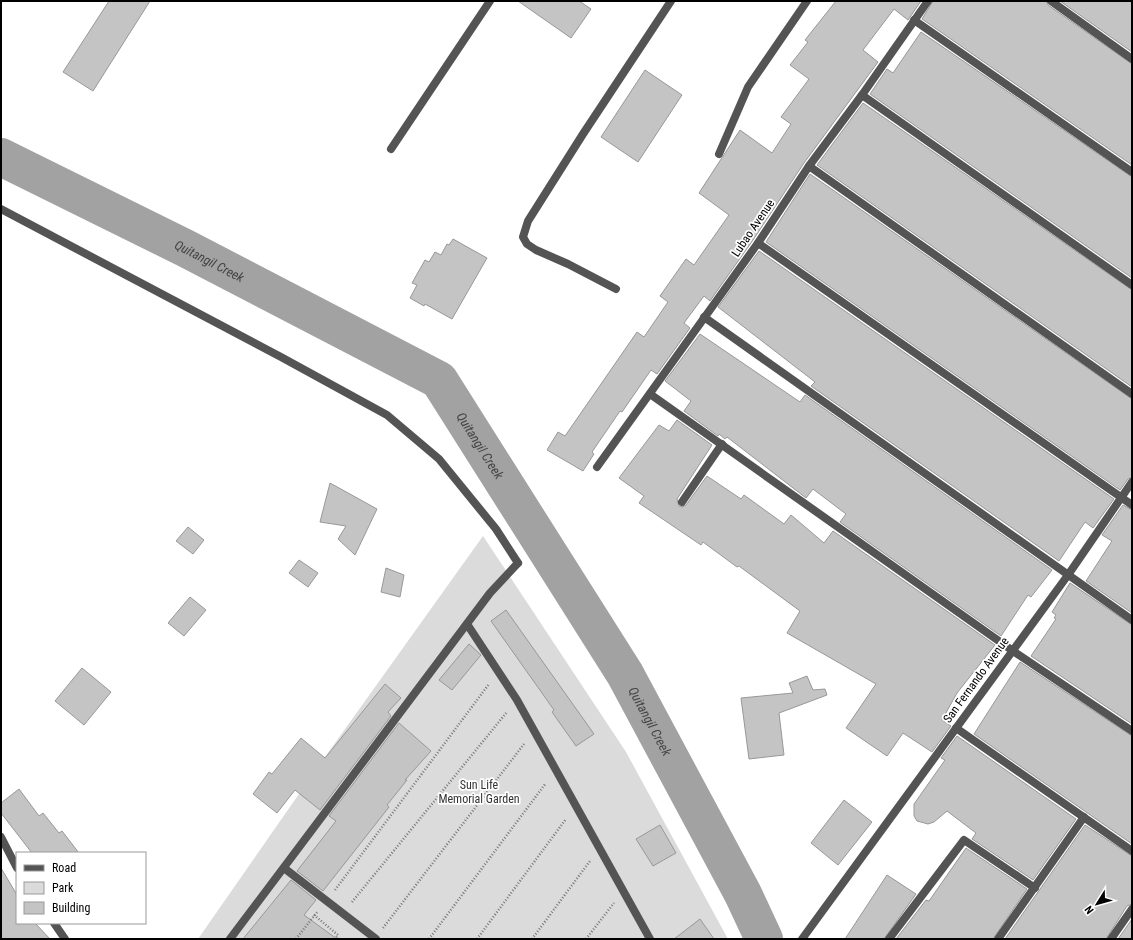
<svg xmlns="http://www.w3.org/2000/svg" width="1133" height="940" font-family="'Roboto Condensed',sans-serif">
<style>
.green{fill:#dbdbdb}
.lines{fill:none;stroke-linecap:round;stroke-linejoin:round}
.river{stroke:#a2a2a2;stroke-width:38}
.building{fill:#c4c4c4;stroke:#989898}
.path{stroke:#767676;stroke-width:2.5;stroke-dasharray:1 2;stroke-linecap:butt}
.service{stroke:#545454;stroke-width:8}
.minor{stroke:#545454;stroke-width:8}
.labels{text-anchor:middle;stroke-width:3.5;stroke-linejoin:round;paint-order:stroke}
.street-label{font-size:12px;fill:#000;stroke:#fff}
.park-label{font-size:12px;fill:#323232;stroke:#fff}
.water-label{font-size:13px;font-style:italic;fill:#434343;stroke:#fff}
</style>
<rect width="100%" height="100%" fill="#fff"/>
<polygon class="green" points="483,536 626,752 728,939 198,939 315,771"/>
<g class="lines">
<path class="river" id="s1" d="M1 157 185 248 439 380 625 674 743 894 764 939"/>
</g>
<g class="building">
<polygon points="109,1 150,1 93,91 63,72"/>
<polygon points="518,1 579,1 591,9 571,38"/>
<polygon points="836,1 921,1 908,20 894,9 863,50 878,62 804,163 753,240 710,301 704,296 684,323 690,328 657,374 651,370 622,412 620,411 592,452 594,454 583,471 547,450 558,432 565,436 637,332 644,337 668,302 660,296 686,259 694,265 729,215 699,193 740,130 772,153 791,124 781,117 809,79 790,65 808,42 805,40"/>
<polygon points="933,1 1046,1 1048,5 1132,64 1132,165 922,19"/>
<polygon points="1060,1 1132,1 1132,52"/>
<polygon points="921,32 1132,177 1132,278 870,94 887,69 893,73"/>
<polygon points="645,70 682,95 638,162 601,137"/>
<polygon points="863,103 1132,290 1132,387 817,165"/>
<polygon points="810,174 1132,399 1132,477 1128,479 1120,490 766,242"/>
<polygon points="453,239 487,258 452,319 425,304 424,306 410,298 417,285 412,283 425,260 429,262 435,252 441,255 447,244 449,245"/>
<polygon points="759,251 1114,499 1093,528 1085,522 1059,561 811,386 815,382 718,307"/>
<polygon points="700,334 800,402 805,395 1052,570 1031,597 1028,595 1001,636 840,522 846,514 813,489 806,498 727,437 725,439 719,434 718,436 684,411 691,401 665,381"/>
<polygon points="677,420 712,445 677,499 679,506 682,507 686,505 707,476 741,499 744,495 784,524 791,515 824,543 833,531 995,645 957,693 942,720 951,726 932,752 903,733 887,756 846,728 876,684 787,633 800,611 739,566 737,567 703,542 701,545 639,503 644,496 619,478 659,425 669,431"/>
<polygon points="330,483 377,509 355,555 338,539 346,526 320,522"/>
<polygon points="1123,505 1132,510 1132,613 1086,581 1112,541 1102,535"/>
<polygon points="188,527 204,540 193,554 176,541"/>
<polygon points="299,560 318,573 308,587 289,573"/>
<polygon points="386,568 404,575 400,597 381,592"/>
<polygon points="1070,583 1132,625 1132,724 1031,656 1056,619 1054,618 1056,615 1052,612"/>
<polygon points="190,597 206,610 184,636 168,623"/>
<polygon points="506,610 594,734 576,746 552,712 554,710 491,621"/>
<polygon points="469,644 481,655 452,690 439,680"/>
<polygon points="1020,662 1132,736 1132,844 974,734"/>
<polygon points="82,668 111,692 84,725 55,701"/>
<polygon points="807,676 813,690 825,689 827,695 779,713 784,755 749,759 741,698 793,693 789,683"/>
<polygon points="385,684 401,698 388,712 391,716 320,810 295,790 277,813 253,794 269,772 272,774 301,738 325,758"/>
<polygon points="399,723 431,751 405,780 407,780 387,805 389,807 323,891 297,871 336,821 329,816"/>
<polygon points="957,736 1076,819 1033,880 972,839 976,833 947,811 934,822 928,824 917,821 914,816 914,804 945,760 941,758"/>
<polygon points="19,789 39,816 43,813 59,833 62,831 79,853 32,853 1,813 1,803"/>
<polygon points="844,800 872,822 838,865 811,843"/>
<polygon points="660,825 676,853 653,866 636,839"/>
<polygon points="1085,825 1132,856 1132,904 1127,906 1106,939 1005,939"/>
<polygon points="966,848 1027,889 993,939 896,939 926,900 929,901"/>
<polygon points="1,868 17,895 17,923 35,923 50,939 1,939"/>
<polygon points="887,875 916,894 884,939 845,939"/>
<polygon points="291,880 316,900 304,915 337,939 243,939"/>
<polygon points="700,919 714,939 674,939"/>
<polygon points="1132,919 1132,939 1118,939"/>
</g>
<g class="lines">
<g class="path">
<polyline points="335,890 489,684"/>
<polyline points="352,902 507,712"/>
<polyline points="314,915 338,935 335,939"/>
<polyline points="383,928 524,744"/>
<polyline points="296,939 318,911"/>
<polyline points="429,939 546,783"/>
<polyline points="477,939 566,819"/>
<polyline points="532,939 590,861"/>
<polyline points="586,939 614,903"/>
</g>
<g class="service">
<polyline points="467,624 517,700 650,939"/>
<polyline points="284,868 376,939"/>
<polyline points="230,939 490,593 518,563"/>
</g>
<g class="minor">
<polyline points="1051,1 1132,59"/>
<polyline points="914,20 1132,172"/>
<polyline points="862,95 1132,285"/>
<polyline points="391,149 490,1"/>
<polyline points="719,154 748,87 807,1"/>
<polyline points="809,166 1132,394"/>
<polyline points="1,209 281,357 387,415 439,459 496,529 518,563"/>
<polyline points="758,243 1132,505"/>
<polyline points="616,289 568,264 536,250 527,244 523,237 528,221 583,134 671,1"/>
<polyline points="704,317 1132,620"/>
<polyline points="650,394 1013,651 1132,731"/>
<polyline points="597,467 758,243 809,166 862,95 928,1"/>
<polyline points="682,502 722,444"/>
<polyline points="956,728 1132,851"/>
<polyline points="1,837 17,868"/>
<polyline points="54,923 65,939"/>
<polyline points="802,939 1068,575 1132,482"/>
<polyline points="889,939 964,840 1035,888"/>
<polyline points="998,939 1084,817"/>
<polyline points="1111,939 1132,909"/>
</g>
</g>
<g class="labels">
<g class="street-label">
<text transform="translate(753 228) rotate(-56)" y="4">Lubao Avenue</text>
<text transform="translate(976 680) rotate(-54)" y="4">San Fernando Avenue</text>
</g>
<g class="park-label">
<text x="479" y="789">Sun Life<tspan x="479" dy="14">Memorial Garden</tspan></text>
</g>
<g class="water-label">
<text dy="5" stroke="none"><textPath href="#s1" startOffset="233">Quitangil Creek</textPath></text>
<text dy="5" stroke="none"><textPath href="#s1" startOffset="569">Quitangil Creek</textPath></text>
<text dy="5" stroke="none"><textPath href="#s1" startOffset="893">Quitangil Creek</textPath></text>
</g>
</g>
<rect width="1133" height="940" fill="none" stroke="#000000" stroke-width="4"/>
<rect x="16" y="852" width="130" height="72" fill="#ffffff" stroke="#999999"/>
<rect x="24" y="865" width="20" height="6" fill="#545454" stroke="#999999"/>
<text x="52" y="872" font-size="12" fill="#000000">Road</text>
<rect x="24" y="882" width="20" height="12" fill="#dbdbdb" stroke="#999999"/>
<text x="52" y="892" font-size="12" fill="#000000">Park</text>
<rect x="24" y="902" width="20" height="12" fill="#c4c4c4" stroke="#999999"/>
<text x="52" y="912" font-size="12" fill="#000000">Building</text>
<g transform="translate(1097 904) rotate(233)" stroke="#ffffff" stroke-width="3" paint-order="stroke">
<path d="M0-3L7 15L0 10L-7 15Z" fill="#000000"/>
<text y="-6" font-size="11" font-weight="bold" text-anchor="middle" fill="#000000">N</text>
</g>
</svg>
